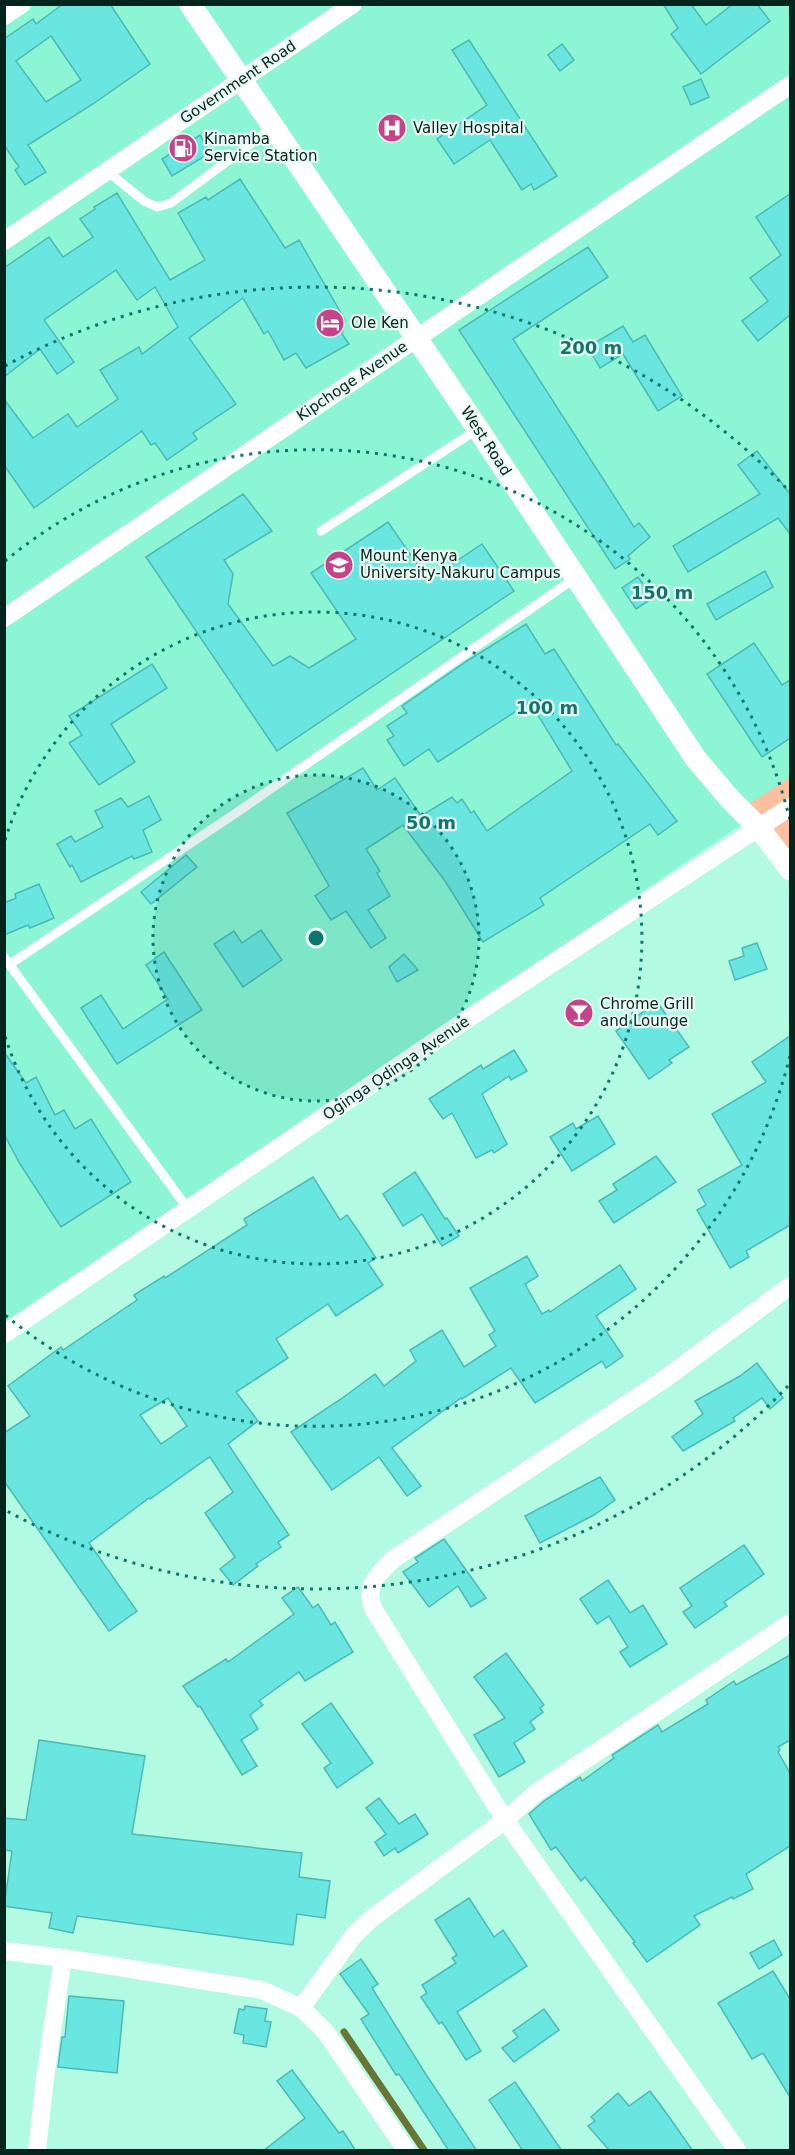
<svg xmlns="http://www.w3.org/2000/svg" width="795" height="2155" font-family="'DejaVu Sans',sans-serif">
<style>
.built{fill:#8cf6d4}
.green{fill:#fbc09f}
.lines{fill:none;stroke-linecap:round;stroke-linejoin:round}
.stream{stroke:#6a7535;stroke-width:7}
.building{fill:#6ae6e0;stroke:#4bbab5;stroke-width:1.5;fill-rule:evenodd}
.service{stroke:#fff;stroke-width:9}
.minor{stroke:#fff;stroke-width:18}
.tertiary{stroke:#fff;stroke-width:22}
.ring{fill:none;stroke:#0f766e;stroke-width:3;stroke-dasharray:3 6}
.labels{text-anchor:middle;stroke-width:4.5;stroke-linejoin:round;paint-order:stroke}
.street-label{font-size:15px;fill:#05241b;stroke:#eafbf4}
.poi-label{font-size:15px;fill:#05241b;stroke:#eafbf4;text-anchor:start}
.centre{fill:#0f766e;stroke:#eafbf4;stroke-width:3}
.ring-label{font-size:18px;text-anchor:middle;font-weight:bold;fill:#0f766e;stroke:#eafbf4;stroke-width:4.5;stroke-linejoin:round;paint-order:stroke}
</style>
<rect width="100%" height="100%" fill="#b2fbe2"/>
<polygon class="built" points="5,5 790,5 790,791 5,1326"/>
<polygon class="green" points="790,777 790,883 740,810"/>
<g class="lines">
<polyline class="stream" points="344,2032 424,2150"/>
</g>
<g class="building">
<path d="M63 4H110L150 64 93 104 28 145 46 172 25 185 15 170 19 167 4 145V39L33 19 36 24ZM51 36 81 80 46 102 16 61Z"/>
<polygon points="663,4 691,4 706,25 733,4 757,4 770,21 701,74 671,34 678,28"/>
<polygon points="469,40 557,176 534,190 531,184 522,190 490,140 454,164 437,139 487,105 452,50"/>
<polygon points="562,44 574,60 560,71 548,55"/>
<polygon points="701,79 709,97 691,105 683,87"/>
<polygon points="200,135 210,153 172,176 162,159"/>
<polygon points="240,179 285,248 299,240 345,320 342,334 349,344 306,368 296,353 284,360 268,331 264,334 243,298 189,338 236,404 193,433 197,439 167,460 155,443 151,445 142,431 34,508 4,465 4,399 33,438 68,414 77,427 118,399 100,370 139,347 142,354 178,327 155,287 137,300 116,270 44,320 74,362 57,374 40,349 4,377 4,268 49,237 63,257 93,237 80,219 95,209 94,207 117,193 170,280 205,260 178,213 206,197 208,200"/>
<polygon points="790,194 790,315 758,341 742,321 768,301 750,278 781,255 756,217"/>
<polygon points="588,247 608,277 513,339 634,527 639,523 650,537 628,556 630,559 615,569 459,330"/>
<polygon points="623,326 633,342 645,335 682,396 658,411 623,354 600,368 588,347"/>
<polygon points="757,451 790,494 790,534 778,518 688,572 673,546 760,494 738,465"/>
<polygon points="243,494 272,531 224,560 233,574 228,604 273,666 290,656 309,668 356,639 311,573 388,522 428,580 482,544 514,591 277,751 146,557"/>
<polygon points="765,571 773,587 716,620 707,604"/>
<polygon points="638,577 653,598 636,609 622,588"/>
<polygon points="526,624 545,654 554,649 616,745 618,744 677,821 658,835 650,824 540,898 544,905 483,942 445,881 403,825 366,849 380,871 377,873 390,896 368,910 386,938 371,948 346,911 331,920 315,896 329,886 287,813 363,768 377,790 395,778 421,816 452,797 457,803 462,799 471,813 474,811 487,831 572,771 530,702 438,762 429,749 404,766 387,740 394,736 387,726 407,713 402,706 467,661"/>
<polygon points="754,643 782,685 790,680 790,738 762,757 707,674"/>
<polygon points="152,664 167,688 111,724 135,762 99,785 69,743 82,735 69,716"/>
<polygon points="149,796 161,820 143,830 152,852 134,859 132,856 81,882 72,865 70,867 57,844 71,836 75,842 103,827 95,811 121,798 128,807"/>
<polygon points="186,855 197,867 151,904 141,892"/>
<polygon points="39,884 54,918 30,928 28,925 4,935 4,903 16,898 15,894"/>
<polygon points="261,930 282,960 243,987 214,944 234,931 242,943"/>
<polygon points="757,943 767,969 735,980 729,961 744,956 742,948"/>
<polygon points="164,952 202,1010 117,1064 81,1008 101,995 123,1029 168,999 146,965"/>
<polygon points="404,954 418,970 397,982 389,967"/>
<polygon points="657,1002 689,1047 669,1060 672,1063 649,1079 616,1031"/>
<polygon points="790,1036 790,1225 746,1251 749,1257 730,1268 697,1210 706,1205 698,1190 742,1165 712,1114 766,1082 752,1062"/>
<polygon points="514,1050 527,1071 511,1080 509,1076 482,1094 507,1144 494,1153 492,1150 476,1158 452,1113 443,1119 429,1099 481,1065 483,1069"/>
<polygon points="4,1052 26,1083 36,1077 55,1115 64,1110 75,1129 91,1119 131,1182 61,1227 20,1164 4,1134"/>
<polygon points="598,1116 615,1144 572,1171 550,1137 573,1123 576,1129"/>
<polygon points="656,1156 676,1182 614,1223 599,1201 617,1190 613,1184"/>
<polygon points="415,1172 445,1219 447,1218 459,1236 442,1246 422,1214 403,1226 383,1194"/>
<path d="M313 1177 340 1220 347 1215 359 1232 376 1258 368 1263 383 1285 336 1316 328 1304 276 1339 288 1358 236 1392 258 1421 228 1444 289 1535 278 1542 281 1547 256 1564 258 1566 233 1585 220 1569 235 1557 205 1513 233 1492 210 1457 208 1458 150 1499 149 1498 89 1543 137 1611 109 1631 4 1481V1433L30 1416 8 1386 61 1347 63 1350 137 1300 134 1295 164 1276 165 1278 247 1225 244 1219ZM168 1398 187 1426 161 1444 140 1415Z"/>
<polygon points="527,1256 538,1276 525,1284 542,1314 549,1310 550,1312 620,1265 636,1289 596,1316 623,1356 606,1368 602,1361 535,1403 511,1368 462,1399 461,1398 392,1448 421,1486 407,1496 379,1457 332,1490 291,1432 341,1399 375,1374 384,1386 416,1361 410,1350 442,1330 464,1367 496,1346 489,1335 495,1331 470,1288"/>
<polygon points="757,1363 783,1398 770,1409 762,1398 733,1418 735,1421 683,1451 672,1437 703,1414 695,1401 740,1376"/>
<polygon points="600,1477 615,1500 594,1515 540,1543 525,1516"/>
<polygon points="444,1539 486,1598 471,1607 458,1586 429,1607 403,1572 418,1562 415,1558"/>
<polygon points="744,1545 764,1574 724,1602 727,1606 695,1628 683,1612 692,1606 680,1588"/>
<polygon points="608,1580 630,1613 643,1605 667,1644 630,1667 620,1652 628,1647 609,1616 597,1624 580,1599"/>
<polygon points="298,1587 313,1608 318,1604 331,1625 335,1622 353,1652 305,1681 299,1672 259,1701 263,1705 250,1715 258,1729 241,1740 257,1766 242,1775 200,1706 198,1707 183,1686 226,1659 228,1662 294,1614 282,1598"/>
<polygon points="506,1653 544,1705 540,1708 543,1712 530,1722 535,1729 514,1743 525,1762 499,1777 474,1735 505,1718 474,1677"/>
<polygon points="790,1655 790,1740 778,1747 780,1750 778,1752 790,1773 790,1846 746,1874 753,1889 733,1899 732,1897 694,1916 700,1925 647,1962 633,1943 635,1942 585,1877 581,1881 556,1847 551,1850 529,1814 544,1801 580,1777 582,1781 614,1758 612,1755 658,1725 662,1732 708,1704 706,1700 734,1681 736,1685"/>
<polygon points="331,1703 373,1763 337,1788 324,1768 331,1763 302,1724"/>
<polygon points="39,1740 145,1756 132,1834 302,1853 299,1877 330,1881 325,1918 297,1914 293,1945 77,1916 73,1933 49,1928 52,1913 4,1906 12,1851 4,1850 4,1818 26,1820"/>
<polygon points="379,1798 399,1824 415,1814 428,1834 398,1853 395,1848 384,1856 375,1842 386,1834 366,1808"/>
<polygon points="469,1898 494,1937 503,1930 527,1966 457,2012 481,2051 466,2060 442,2022 439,2024 421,1997 427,1993 422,1985 456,1963 452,1958 457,1955 435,1920"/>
<polygon points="774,1940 782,1955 759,1969 750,1953"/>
<polygon points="361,1959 378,1984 372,1988 425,2073 477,2151 449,2151 399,2074 396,2075 361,2019 369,2014 340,1974"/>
<polygon points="773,1971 790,1999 790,2097 763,2053 752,2059 718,2003"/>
<polygon points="69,1996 124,2001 117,2073 58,2067 62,2037 65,2037"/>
<polygon points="245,2006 267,2009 265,2021 271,2022 266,2047 243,2043 244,2035 234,2033 239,2009 244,2010"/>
<polygon points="544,2009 559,2030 514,2062 502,2048 518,2037 513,2031"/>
<polygon points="292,2070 339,2133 343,2131 356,2151 263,2151 305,2118 277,2081"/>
<polygon points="515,2082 562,2151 523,2151 489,2100"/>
<polygon points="650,2091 667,2114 693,2151 610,2151 588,2126 595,2121 591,2117 618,2093 629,2106"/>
</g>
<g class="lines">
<g class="service">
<polyline points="107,171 144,201 157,207 171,203 272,128"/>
<polyline points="321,531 478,429"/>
<polyline points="4,957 188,1209"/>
<polyline points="10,964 239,811 575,578"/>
</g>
<g class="minor">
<polyline points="4,16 22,4"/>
<polyline points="4,241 353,4"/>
<polyline points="4,618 790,85"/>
<polyline points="4,1334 466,1020 790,807"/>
<polyline points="4,1951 63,1958 262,1990 301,2008 325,2031 406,2150"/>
<polyline points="301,2008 354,1935 372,1918 505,1820 537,1792 790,1623"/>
<polyline points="37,2150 45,2078 63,1958"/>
<path d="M737 2150 505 1820 374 1610C364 1586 376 1577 392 1560L666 1378 790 1286"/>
</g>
<polyline class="tertiary" points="190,4 478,429 696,759 730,799 759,828 790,869"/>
</g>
<circle cx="316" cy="938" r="163" fill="#0f766e" fill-opacity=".12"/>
<g class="ring">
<circle cx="316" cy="938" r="163"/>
<path d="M5 840A326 326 0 1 1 5 1036"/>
<path d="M790 1056A489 489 0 0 1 5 1315M5 561A489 489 0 0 1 790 820"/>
<path d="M788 1386A651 651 0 0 1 5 1510M5 366A651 651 0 0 1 788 490"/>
</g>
<defs>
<g id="hospital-disc" transform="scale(1.5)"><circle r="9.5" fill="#c64389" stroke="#eafbf4"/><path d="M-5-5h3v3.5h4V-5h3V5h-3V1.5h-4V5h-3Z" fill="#fff"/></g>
<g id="fuel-disc" transform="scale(1.5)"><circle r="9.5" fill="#c64389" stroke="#eafbf4"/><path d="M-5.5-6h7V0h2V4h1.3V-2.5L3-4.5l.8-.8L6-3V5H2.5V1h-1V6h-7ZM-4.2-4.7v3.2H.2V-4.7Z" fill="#fff"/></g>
<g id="hotel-disc" transform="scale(1.5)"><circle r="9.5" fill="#c64389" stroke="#eafbf4"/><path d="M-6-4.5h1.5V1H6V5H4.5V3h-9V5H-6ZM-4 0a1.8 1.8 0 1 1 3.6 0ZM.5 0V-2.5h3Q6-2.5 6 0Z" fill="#fff"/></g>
<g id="university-disc" transform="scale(1.5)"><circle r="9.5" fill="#c64389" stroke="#eafbf4"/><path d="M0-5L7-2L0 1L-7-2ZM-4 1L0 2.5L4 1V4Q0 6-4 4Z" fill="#fff"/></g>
<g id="bar-disc" transform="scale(1.5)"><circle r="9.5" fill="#c64389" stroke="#eafbf4"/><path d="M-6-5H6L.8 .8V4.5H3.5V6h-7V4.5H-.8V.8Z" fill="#fff"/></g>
</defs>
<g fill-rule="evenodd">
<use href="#hospital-disc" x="392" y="128"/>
<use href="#fuel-disc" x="183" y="148"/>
<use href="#hotel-disc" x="330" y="323"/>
<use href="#university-disc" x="339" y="565"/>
<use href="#bar-disc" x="579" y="1013"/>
</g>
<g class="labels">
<g class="street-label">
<text transform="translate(238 82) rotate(-34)" y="5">Government Road</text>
<text transform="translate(352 381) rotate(-34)" y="5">Kipchoge Avenue</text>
<text transform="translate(486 441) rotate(57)" y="5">West Road</text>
<text transform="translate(396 1068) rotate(-34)" y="5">Oginga Odinga Avenue</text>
</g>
<g class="poi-label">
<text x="413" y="133">Valley Hospital</text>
<text x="204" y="144">Kinamba<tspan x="204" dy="17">Service Station</tspan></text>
<text x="351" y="328">Ole Ken</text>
<text x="360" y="561">Mount Kenya<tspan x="360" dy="17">University-Nakuru Campus</tspan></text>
<text x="600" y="1009">Chrome Grill<tspan x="600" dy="17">and Lounge</tspan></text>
</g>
</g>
<circle cx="316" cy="938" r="9" class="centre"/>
<g class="ring-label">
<text x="591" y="354">200 m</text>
<text x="662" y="599">150 m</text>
<text x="547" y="714">100 m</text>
<text x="431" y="829">50 m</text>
</g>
<rect width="795" height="2155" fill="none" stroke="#05241b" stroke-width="12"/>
</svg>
